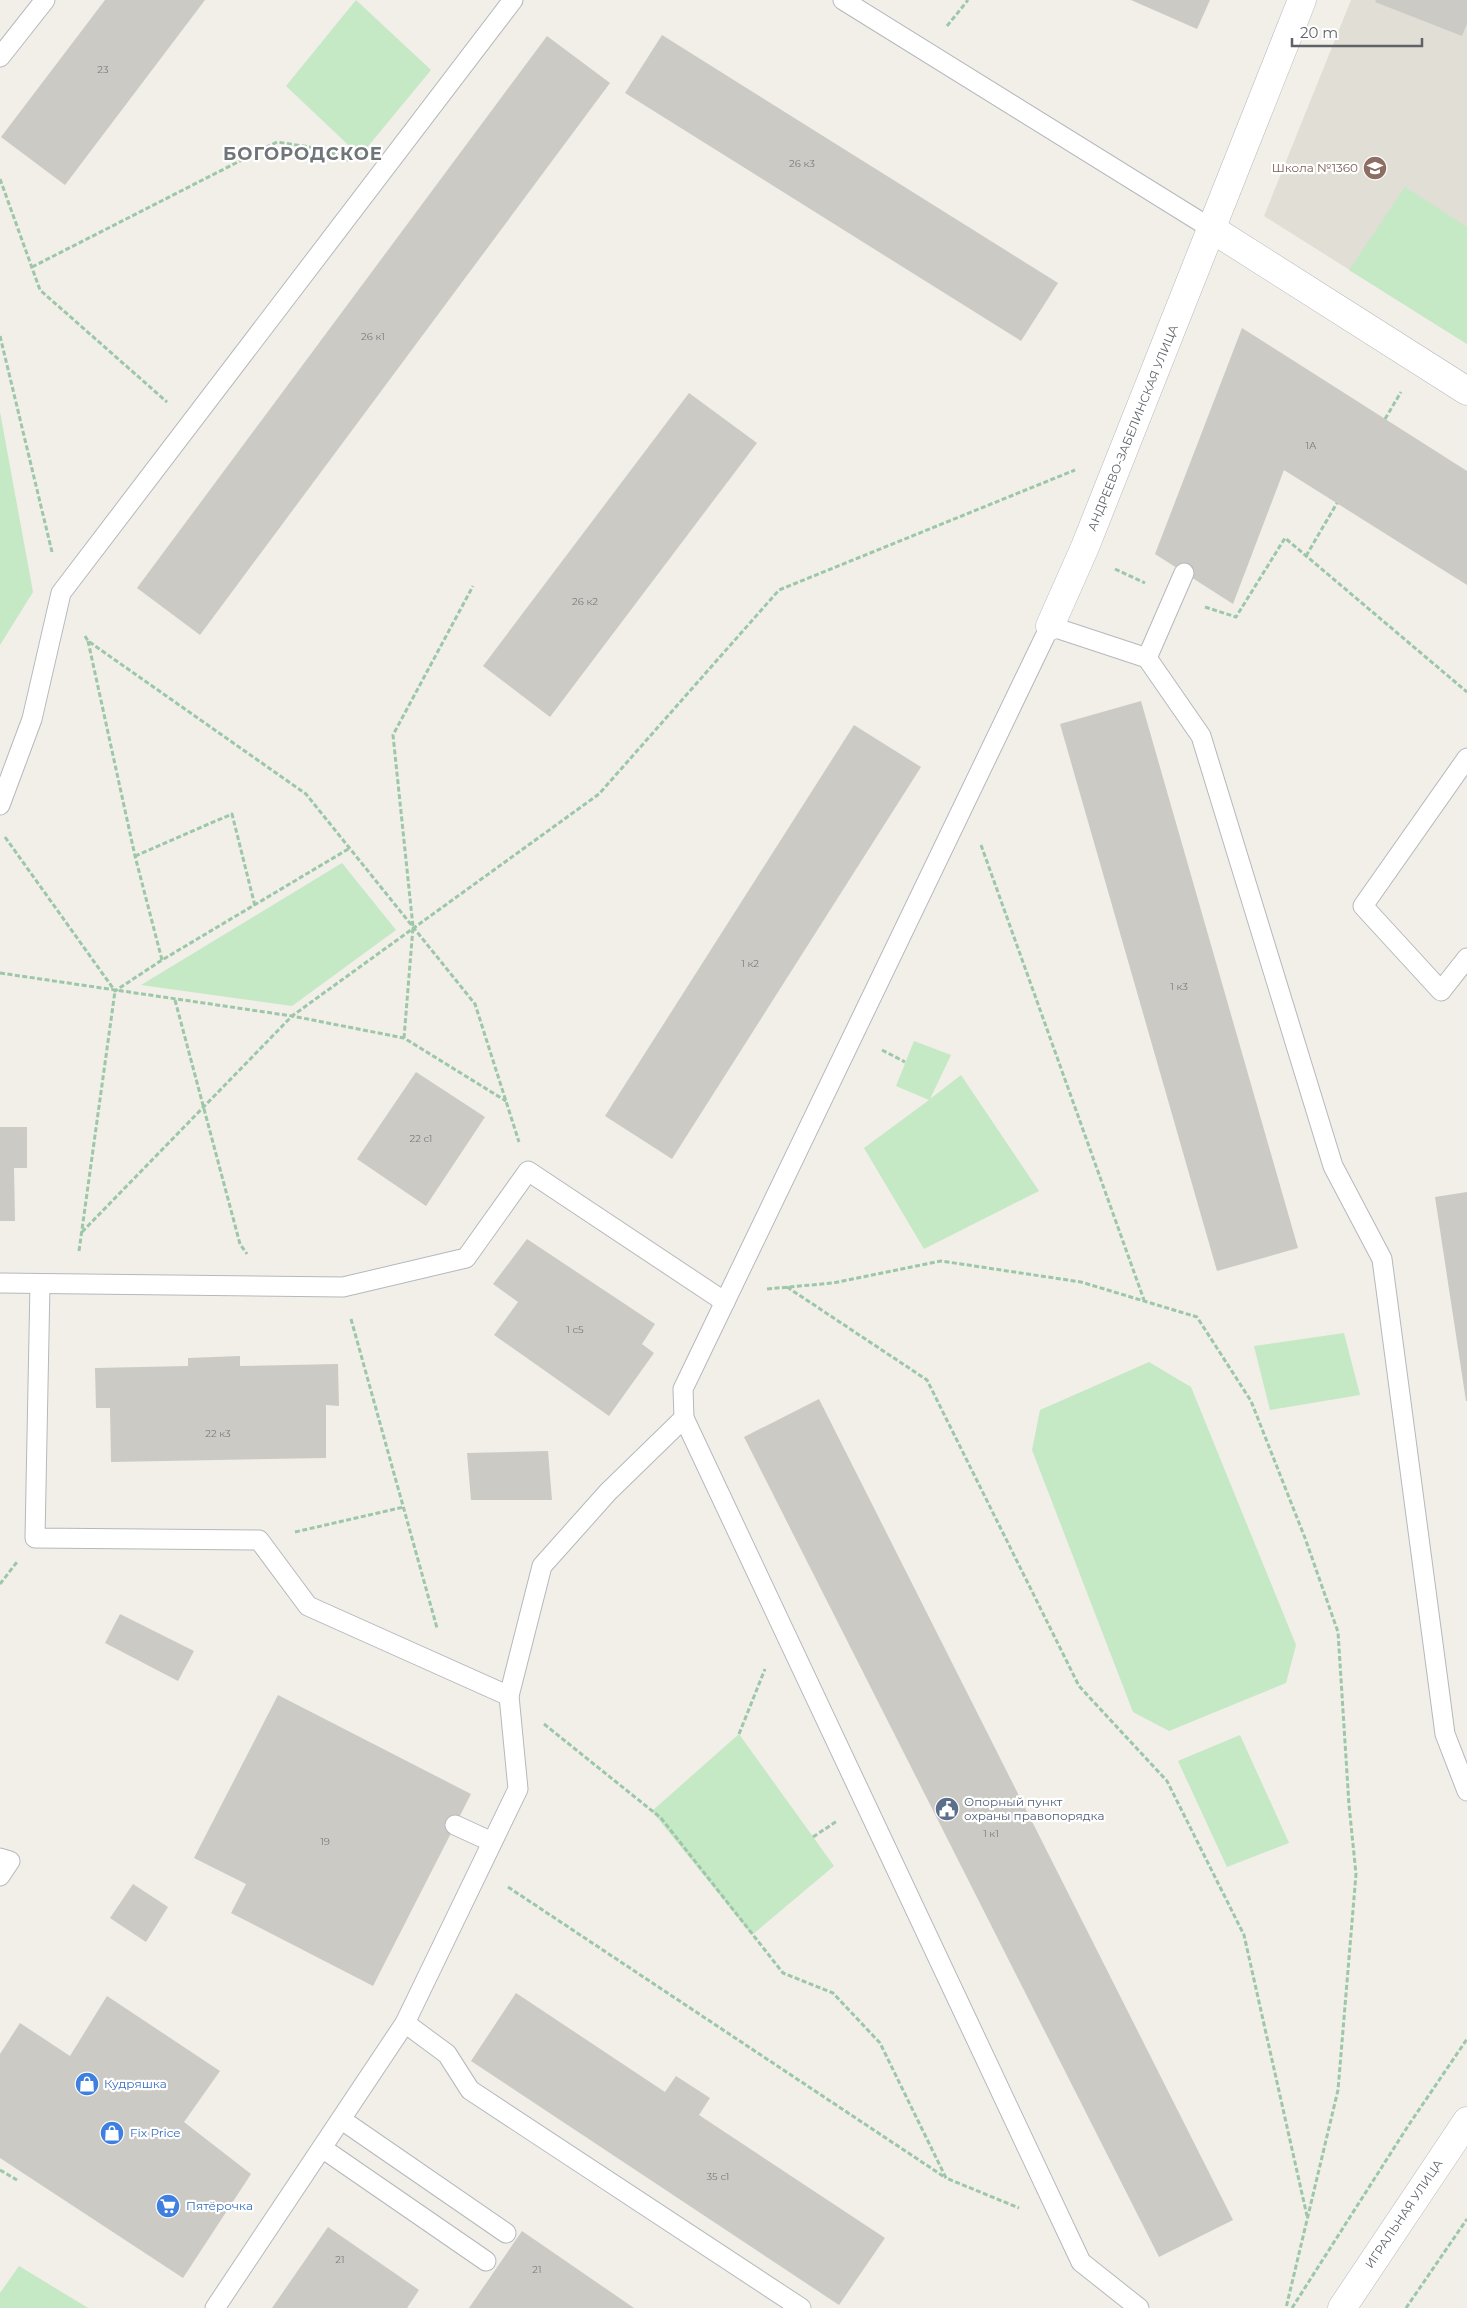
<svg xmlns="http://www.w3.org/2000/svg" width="1467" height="2308" font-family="Montserrat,sans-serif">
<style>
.education{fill:#e1ded6}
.green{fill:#c5e8c5}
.building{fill:#cccac5}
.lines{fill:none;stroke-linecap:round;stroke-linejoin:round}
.service-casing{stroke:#b5b8bc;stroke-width:21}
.minor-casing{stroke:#b5b8bc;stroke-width:29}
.tertiary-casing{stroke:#b5b8bc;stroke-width:29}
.path{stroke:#9cc7a9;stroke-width:3;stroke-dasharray:5 2.5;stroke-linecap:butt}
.service{stroke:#fff;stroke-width:19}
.minor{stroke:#fff;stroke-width:28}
.tertiary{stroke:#fff;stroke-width:28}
.labels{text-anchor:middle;stroke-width:4.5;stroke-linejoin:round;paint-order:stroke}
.number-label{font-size:10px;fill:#7a7d7f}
.education-label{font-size:12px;fill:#785e54;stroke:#fff;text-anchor:end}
.street-label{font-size:12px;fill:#5f6368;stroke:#fff}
.service-label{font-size:12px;fill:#4e5e75;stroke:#fff;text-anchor:start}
.shop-label{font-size:12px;fill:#366cbe;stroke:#fff;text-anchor:start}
.district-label{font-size:18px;font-weight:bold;letter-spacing:1px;fill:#70757a;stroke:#fff}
</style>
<rect width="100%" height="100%" fill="#f1efe8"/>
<polygon class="education" points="1351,0 1467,0 1467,344 1264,216"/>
<g class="green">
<polygon points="356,0 431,70 360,156 286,86"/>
<polygon points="1405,187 1467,227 1467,344 1349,270"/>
<polygon points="0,412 33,592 0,645"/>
<polygon points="342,863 396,930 292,1006 141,985"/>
<polygon points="914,1041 951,1055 930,1099 961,1075 1039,1191 924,1249 864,1148 929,1100 896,1086"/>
<polygon points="1344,1333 1360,1395 1270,1410 1254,1346"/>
<polygon points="1149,1362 1191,1387 1296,1645 1286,1683 1169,1731 1133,1712 1032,1450 1040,1410"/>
<polygon points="739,1734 834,1866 752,1935 652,1811"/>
<polygon points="1240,1735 1289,1843 1227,1867 1178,1761"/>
<polygon points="19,2266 88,2308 0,2308 0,2293"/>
</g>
<g class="building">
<polygon points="105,0 205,0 65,185 1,137"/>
<polygon points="1131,0 1210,0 1197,29"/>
<polygon points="1376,0 1467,0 1467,24 1462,36 1375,2"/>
<polygon points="662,35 1058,283 1021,341 625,93"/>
<polygon points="547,36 610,83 200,635 137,588"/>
<polygon points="1242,328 1467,471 1467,585 1284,470 1233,604 1155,554"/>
<polygon points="689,393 757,443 550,717 483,666"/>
<polygon points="1141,701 1298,1248 1217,1271 1060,724"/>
<polygon points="854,725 921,767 672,1159 605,1116"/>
<polygon points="416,1072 485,1117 426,1206 357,1159"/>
<polygon points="0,1127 27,1127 27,1168 14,1168 15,1221 0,1221"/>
<polygon points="1467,1192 1467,1401 1466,1401 1435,1197"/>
<polygon points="527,1239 655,1324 642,1344 654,1353 609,1416 494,1335 518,1302 493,1284"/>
<polygon points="240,1356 240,1366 338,1364 339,1406 326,1405 326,1458 111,1462 110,1408 96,1408 95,1368 188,1366 188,1358"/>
<polygon points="819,1399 1233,2220 1159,2257 744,1437"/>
<polygon points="548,1451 552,1500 471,1500 467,1453"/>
<polygon points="120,1614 194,1651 178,1681 105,1643"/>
<polygon points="278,1695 471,1794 373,1986 231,1913 246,1884 194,1858"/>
<polygon points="133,1884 168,1907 146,1942 110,1918"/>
<polygon points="516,1993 665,2092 676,2076 710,2098 699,2115 885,2238 839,2305 471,2061"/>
<polygon points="107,1996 220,2071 184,2122 251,2174 183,2278 0,2158 0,2054 20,2023 70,2056"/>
<polygon points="328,2227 419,2290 407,2308 272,2308"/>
<polygon points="522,2231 634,2308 469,2308"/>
</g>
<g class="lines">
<g class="service-casing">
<g id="service">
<polyline points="843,0 1212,229"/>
<polyline points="0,57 45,0"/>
<polyline points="1147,658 1184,573"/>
<polyline points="1467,758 1363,906 1441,991 1467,958"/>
<polyline points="0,805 32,719 61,593 513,0"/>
<polyline points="0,1283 343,1287 466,1258 528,1171 725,1302"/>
<polyline points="40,1284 35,1538 259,1540 308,1606 509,1696"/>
<polyline points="455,1825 492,1842"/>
<polyline points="0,1858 10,1861 0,1876"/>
<polyline points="405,2023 447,2054 470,2090 801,2308"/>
<polyline points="342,2120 506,2233"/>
<polyline points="322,2148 486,2261"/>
<polyline points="215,2308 405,2023 518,1789 509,1696 542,1566 608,1492 684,1418"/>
<polyline points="1139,2308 1081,2262 684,1418 683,1389 1050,626 1147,658 1201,736 1333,1166 1382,1259 1445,1734 1467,1791"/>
</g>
</g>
<g class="minor-casing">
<g id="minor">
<polyline points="1212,229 1467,391"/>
<polyline points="1050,626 1085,547 1302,0"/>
</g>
</g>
<g class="tertiary-casing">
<polyline id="tertiary" points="1342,2308 1467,2121"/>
</g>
<g class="path">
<polyline points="947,26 968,0"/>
<polyline points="0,179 40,290 167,402"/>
<polyline points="32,267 277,142 323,149 350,161"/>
<polyline points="0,336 52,552"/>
<polyline points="1385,419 1401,392"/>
<polyline points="1306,556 1337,503"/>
<polyline points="1115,569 1145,583"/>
<polyline points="1205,607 1236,617 1285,538 1467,692"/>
<polyline points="85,636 88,641 306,794 475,1004 519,1142"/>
<polyline points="88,641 135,856 162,960"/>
<polyline points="5,837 115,991 162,960 350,848"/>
<polyline points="981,845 1144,1300"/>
<polyline points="135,856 232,814 255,906"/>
<polyline points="0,973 292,1016 404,1038 506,1101"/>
<polyline points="175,1000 240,1244 247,1254"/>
<polyline points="404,1038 413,927 393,735 473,586"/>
<polyline points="882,1050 905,1062"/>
<polyline points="82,1232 292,1016 599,794 779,590 1075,470"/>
<polyline points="79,1251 115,991"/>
<polyline points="787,1287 927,1380 1079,1686 1167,1781 1244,1935 1307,2216"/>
<polyline points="767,1289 833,1283 941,1261 1081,1282 1197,1317 1251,1401 1305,1538 1338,1632 1349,1805 1356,1874 1338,2090 1286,2308"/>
<polyline points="351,1319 437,1628"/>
<polyline points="295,1532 404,1507"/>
<polyline points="0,1584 17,1562"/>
<polyline points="544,1724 661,1818 783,1973 833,1993 880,2043 946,2178 1019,2208"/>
<polyline points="739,1734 765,1669"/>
<polyline points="813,1837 837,1821"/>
<polyline points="508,1887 946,2178"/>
<polyline points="0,2170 17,2180"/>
<polyline points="1292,2308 1408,2126 1467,2039"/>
<polyline points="1406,2308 1467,2219"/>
</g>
<use href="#service" class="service"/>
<use href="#minor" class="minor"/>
<use href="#tertiary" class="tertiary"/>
</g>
<defs>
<g id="school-disc" transform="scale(1.25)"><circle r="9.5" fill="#8d6e63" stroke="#fff"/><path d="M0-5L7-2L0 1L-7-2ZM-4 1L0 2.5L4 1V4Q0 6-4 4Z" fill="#fff"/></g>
<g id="civic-disc" transform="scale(1.25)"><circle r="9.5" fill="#5c6f8a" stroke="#fff"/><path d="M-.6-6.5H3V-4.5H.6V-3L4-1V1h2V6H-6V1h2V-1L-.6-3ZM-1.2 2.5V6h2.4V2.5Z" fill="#fff"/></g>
<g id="shop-disc" transform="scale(1.25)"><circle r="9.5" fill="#3f7fe0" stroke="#fff"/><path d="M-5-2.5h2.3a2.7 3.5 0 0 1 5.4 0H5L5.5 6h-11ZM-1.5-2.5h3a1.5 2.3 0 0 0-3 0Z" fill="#fff"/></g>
<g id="supermarket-disc" transform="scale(1.25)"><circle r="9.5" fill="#3f7fe0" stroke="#fff"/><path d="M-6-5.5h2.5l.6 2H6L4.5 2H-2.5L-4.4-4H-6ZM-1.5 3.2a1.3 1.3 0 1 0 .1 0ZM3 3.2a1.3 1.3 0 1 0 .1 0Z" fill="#fff"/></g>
</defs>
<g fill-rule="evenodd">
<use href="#school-disc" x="1375" y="168"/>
<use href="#civic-disc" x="947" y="1809"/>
<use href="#shop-disc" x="87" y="2084"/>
<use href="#shop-disc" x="112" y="2133"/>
<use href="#supermarket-disc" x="168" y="2206"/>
</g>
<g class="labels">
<g class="number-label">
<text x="103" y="73">23</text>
<text x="802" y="167">26 к3</text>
<text x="373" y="340">26 к1</text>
<text x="1311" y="449">1А</text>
<text x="585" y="605">26 к2</text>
<text x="750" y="967">1 к2</text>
<text x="1179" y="990">1 к3</text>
<text x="421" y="1142">22 с1</text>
<text x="575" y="1333">1 с5</text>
<text x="218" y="1437">22 к3</text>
<text x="991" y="1837">1 к1</text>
<text x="325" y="1845">19</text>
<text x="718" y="2180">35 с1</text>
<text x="340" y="2263">21</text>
<text x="537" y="2273">21</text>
</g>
<g class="education-label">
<text x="1358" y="172">Школа №1360</text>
</g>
<g class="street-label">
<text transform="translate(1133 428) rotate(-68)" y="4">АНДРЕЕВО-ЗАБЕЛИНСКАЯ УЛИЦА</text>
<text transform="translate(1404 2214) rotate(-56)" y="4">ИГРАЛЬНАЯ УЛИЦА</text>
</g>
<g class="service-label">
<text x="964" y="1806">Опорный пункт<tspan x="964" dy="14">охраны правопорядка</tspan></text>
</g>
<g class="shop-label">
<text x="104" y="2088">Кудряшка</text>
<text x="130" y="2137">Fix Price</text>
<text x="186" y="2210">Пятёрочка</text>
</g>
<g class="district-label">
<text x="303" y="160">БОГОРОДСКОЕ</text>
</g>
</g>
<path d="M1292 38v8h130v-8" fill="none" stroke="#5f6368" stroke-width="2.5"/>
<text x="1300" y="38" font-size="15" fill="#5f6368" stroke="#ffffff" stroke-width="4" paint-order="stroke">20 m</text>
</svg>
